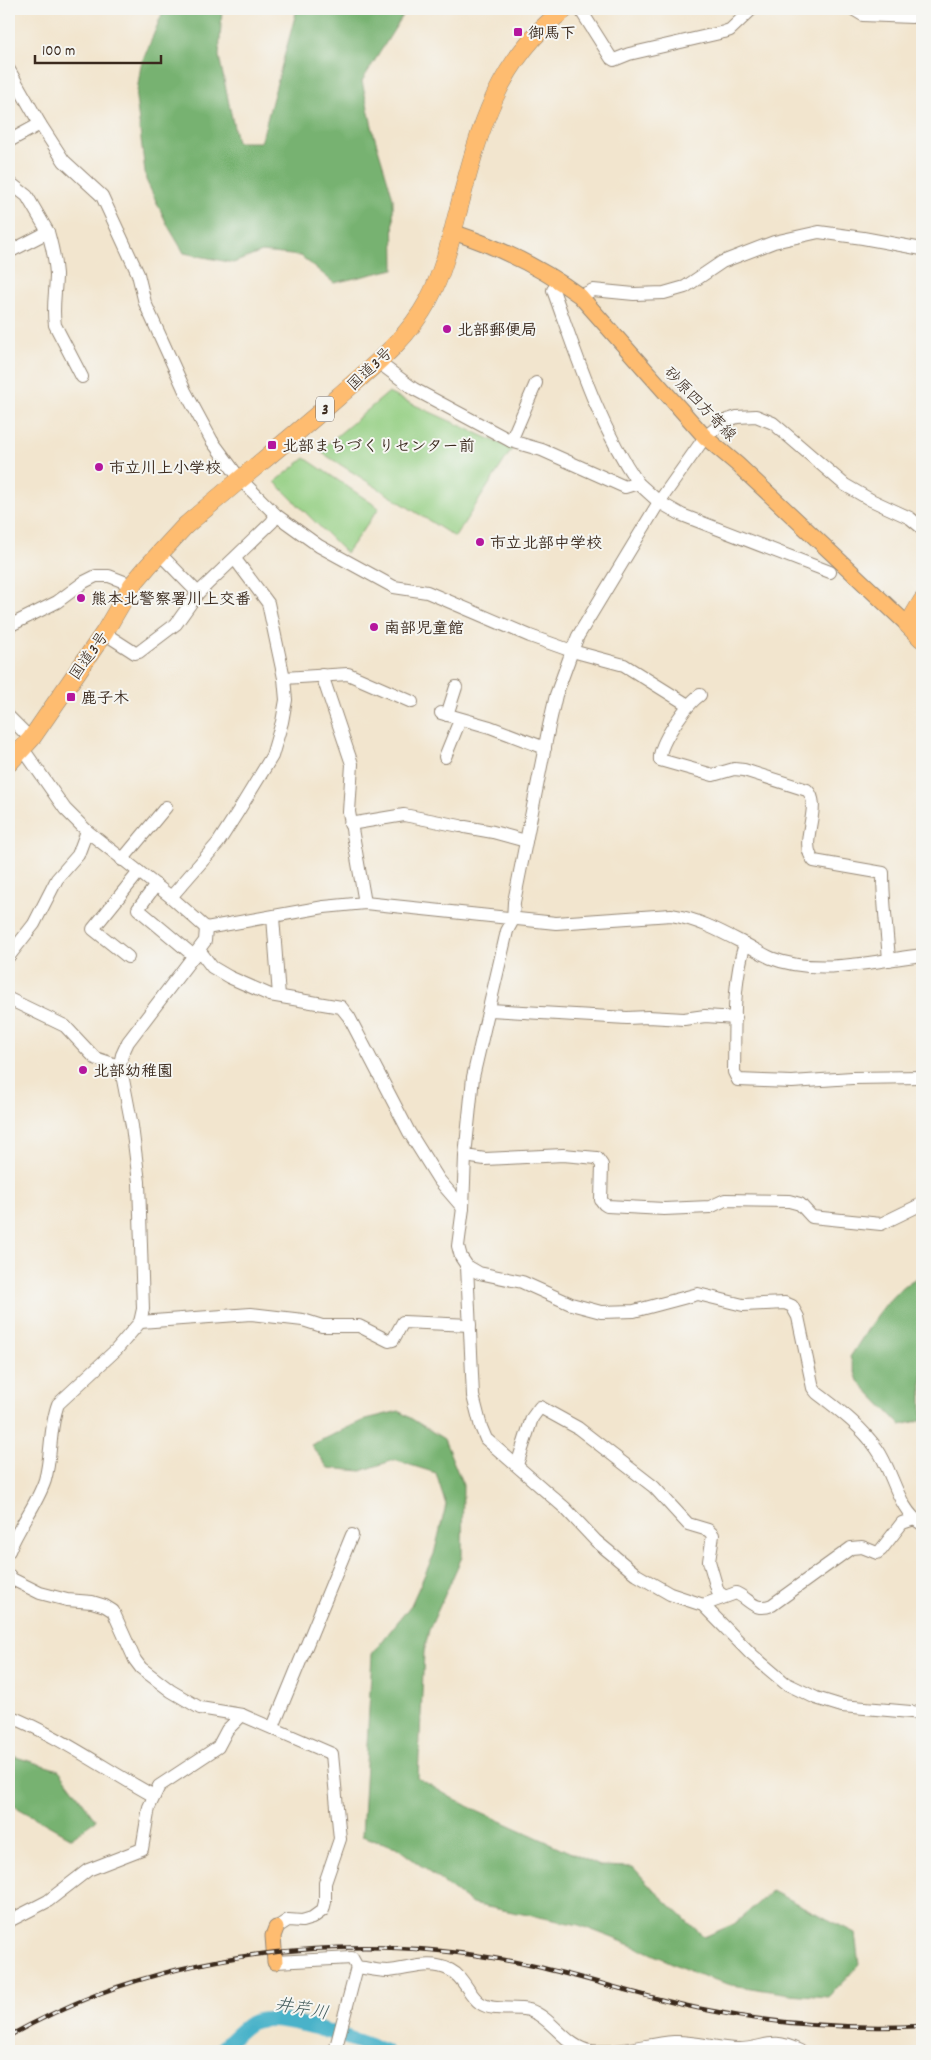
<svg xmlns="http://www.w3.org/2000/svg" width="931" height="2060" font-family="Dekko,'Klee One',sans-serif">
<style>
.green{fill:#94cf83;stroke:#687c50}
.forest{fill:#77b271;stroke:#596e48}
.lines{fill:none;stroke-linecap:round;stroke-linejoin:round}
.river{stroke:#4ab2c9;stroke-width:15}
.minor-casing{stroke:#968876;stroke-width:14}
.major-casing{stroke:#968876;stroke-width:17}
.highway-casing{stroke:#968876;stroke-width:19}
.minor{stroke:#fff;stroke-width:12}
.major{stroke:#febc70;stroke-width:15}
.highway{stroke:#febc70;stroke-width:18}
.rail-casing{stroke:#3b2a1e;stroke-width:4.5}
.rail{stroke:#f6f6f2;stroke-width:2.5;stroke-dasharray:8;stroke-linecap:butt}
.poi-dot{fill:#b5179e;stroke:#f6f6f2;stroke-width:2}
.labels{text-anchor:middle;stroke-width:4;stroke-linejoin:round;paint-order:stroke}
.shield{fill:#f6f6f2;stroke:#73675e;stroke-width:1}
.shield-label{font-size:15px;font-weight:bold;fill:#3b2a1e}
.poi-label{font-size:16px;font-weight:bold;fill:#3b2a1e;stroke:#f6f6f2;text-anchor:start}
.street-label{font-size:16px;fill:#3b2a1e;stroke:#f6f6f2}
.water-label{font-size:18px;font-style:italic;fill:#405a5a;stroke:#f6f6f2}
</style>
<rect width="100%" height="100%" fill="#f6f6f2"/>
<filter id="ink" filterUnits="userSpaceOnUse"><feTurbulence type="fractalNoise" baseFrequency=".02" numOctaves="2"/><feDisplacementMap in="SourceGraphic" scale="10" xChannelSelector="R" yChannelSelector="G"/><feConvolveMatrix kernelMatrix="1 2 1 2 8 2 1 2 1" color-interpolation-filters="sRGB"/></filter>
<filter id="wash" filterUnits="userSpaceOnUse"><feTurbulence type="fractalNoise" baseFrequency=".0096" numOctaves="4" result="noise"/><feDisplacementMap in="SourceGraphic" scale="20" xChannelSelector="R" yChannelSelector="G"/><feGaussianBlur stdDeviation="1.12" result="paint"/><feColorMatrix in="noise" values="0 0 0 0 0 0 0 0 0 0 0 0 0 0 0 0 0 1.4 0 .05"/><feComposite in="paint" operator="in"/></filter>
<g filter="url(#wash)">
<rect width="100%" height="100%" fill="#f2e5ce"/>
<g class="green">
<polygon points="388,393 512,449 455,537 319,451"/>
<polygon points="305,458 379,508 346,553 275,482"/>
</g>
<g class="forest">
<polygon points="164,9 222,9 219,56 237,142 261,142 297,9 407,9 362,81 374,135 393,198 394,269 334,283 301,256 262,252 233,263 184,253 168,226 146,180 136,98 141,65"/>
<path d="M922 1275V1420L901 1425 858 1381 850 1357C870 1327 888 1291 922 1275Z"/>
<polygon points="399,1411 444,1439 463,1485 462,1557 429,1630 424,1652 418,1778 457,1801 600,1866 633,1867 655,1891 704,1937 734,1924 772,1891 855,1933 859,1965 828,1997 790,1994 731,1985 694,1973 644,1950 579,1925 472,1904 396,1847 362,1836 372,1654 411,1605 434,1554 446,1505 436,1473 394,1460 361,1471 328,1468 311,1445 366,1419"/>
<polygon points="9,1755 59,1770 96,1820 71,1838 9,1803"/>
</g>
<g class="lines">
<path class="river" d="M219 2051C229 2043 240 2029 251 2023 278 2009 356 2041 385 2051"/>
</g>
</g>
<g filter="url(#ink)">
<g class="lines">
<g class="minor-casing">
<g id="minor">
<polyline points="580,9 611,58 614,60 629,54 724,32 730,30 752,9"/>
<polyline points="853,9 863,15 912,17 922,13"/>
<polyline points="9,70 40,124 64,161 102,196 138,274 145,303 185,391 212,441 240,479 276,515 319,546 394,587 427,592 530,636 572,651 624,665 688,705"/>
<polyline points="9,141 40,124"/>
<polyline points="9,182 27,196 48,232 9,252"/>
<path d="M48 232C52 246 55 259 56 274 56 291 52 308 55 325L82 377"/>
<path d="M553 290C577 356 598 425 638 483"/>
<polyline points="580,296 593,290 634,294 664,293 685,287 722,262 774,242 819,232 863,238 922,249"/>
<polyline points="378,362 414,389 511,441 542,450 625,487 638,483 659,502 682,515 830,572"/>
<polyline points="511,441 536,383"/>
<path d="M922 528 910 518 871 500 845 485 773 423 756 416 737 417 725 421 705 437 659 502 578 636 572 651 556 695 549 726 514 902 513 920 507 931 473 1077 465 1156 463 1208 458 1246 461 1257 467 1266 479 1273 522 1282 571 1304 601 1312 634 1311 698 1294 743 1305 785 1303 792 1306 798 1317 813 1388 817 1393C839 1410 861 1426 877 1449 893 1471 898 1511 922 1524"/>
<polyline points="159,553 198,593"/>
<polyline points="9,626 57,602 84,582 96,576 109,576 132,585"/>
<polyline points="104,633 135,653 139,652 176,624 198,593 272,522 276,515"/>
<polyline points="322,675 352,764 349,812 365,903"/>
<polyline points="284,678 348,674 412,702"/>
<path d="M700 695C687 704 658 744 660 760L713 775 734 769 744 770 807 790C824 806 797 842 814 861L883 873C883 903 887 931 889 960"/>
<polyline points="441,713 490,727 545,748"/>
<polyline points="447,715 456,687"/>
<polyline points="9,717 31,739"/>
<path d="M23 749 65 809 87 831 171 897 206 928 324 907 365 903 556 923 671 915C698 919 720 931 745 944 753 948 762 954 771 958 816 976 876 961 922 955"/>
<polyline points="445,757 460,720"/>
<polyline points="350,824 404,815 460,826"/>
<polyline points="465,827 493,832 526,841"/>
<polyline points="122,860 166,807"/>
<polyline points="156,885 138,909 194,956"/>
<polyline points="171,897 218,843 239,810 272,756 282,722 286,700 284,678 268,603 235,559"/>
<polyline points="273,917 279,996"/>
<path d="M745 944C732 984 735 1030 734 1072L738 1080 792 1082 852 1078 922 1077"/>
<polyline points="199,950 212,967 229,977 270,995 341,1007 349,1017 409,1132 439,1180 463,1208"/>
<polyline points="9,956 34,924 57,879 78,855 87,831"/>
<polyline points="128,957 93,929 139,872"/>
<polyline points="9,999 65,1026 95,1058 116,1065 120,1064"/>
<polyline points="490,1010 627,1018 648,1017 684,1019 705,1016 736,1018"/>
<polyline points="465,1156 485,1159 563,1155 597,1158 602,1165 601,1200 604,1204 607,1206 664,1209 710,1207 725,1200 789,1201 800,1204 812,1217 881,1224 922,1204"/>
<polyline points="467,1266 473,1396 481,1427 486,1439 565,1508 596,1541 637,1575 670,1594 703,1605 751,1654 785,1683 816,1698 842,1706 922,1713"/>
<polyline points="140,1322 251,1314 303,1320 322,1326 359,1326 389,1341 393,1340 403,1322 470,1325"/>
<polyline points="517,1465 532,1418 540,1407 578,1428 654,1487 688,1524 708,1530 713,1535 709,1561 718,1592 724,1596"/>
<path d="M9 1551C18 1527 37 1505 45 1480 52 1455 49 1428 58 1404L116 1350 140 1322 143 1309 139 1182 132 1126 120 1064 122 1055 128 1042 205 941 206 928"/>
<polyline points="9,1575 12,1579 40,1593 67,1600 92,1602 105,1606 113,1611 135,1660 141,1668 171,1691 200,1708 242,1715 332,1754 340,1839 325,1883 325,1902 323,1910 312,1918 302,1921 288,1920 276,1928"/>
<path d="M703 1605 736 1593C751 1600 754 1612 772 1605L851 1548 862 1547 877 1553 881 1550 902 1523 914 1519"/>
<path d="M9 1716C60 1736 106 1770 154 1796"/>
<polyline points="273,1727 352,1535"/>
<polyline points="9,1921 48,1901 88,1870 142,1849 149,1807 159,1786 218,1747 227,1730 242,1715"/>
<path d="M275 1962 352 1958 357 1967C366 1968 377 1971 387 1971 408 1970 429 1959 450 1970 464 1977 468 1994 480 2003 493 2012 514 2006 529 2010 553 2018 566 2048 591 2051 619 2054 647 2044 674 2042 696 2041 716 2049 738 2049 766 2049 769 2036 800 2051"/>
<polyline points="335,2051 357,1967"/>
</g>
</g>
<g class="major-casing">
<g id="major">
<path d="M453 232C498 247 542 268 580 296L705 437 737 464 908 625"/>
<polyline points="275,1962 273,1936 276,1928"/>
</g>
</g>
<g class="highway-casing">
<g id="highway">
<polyline points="922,601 908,625 922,639"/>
<path d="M9 763 31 739 104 633 132 585 149 565 185 526C236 482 288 441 338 397 371 368 407 340 428 301 442 275 450 243 457 215 478 135 495 61 565 9"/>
</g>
</g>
<use href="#minor" class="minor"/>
<use href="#major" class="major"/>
<use href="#highway" class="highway"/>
<g class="rail-casing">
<path id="rail" d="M9 2036C38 2020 67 2006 98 1994 236 1943 391 1934 534 1966 592 1979 649 1999 707 2010 778 2025 850 2029 922 2026"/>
</g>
<use href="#rail" class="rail"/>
</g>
</g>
<g class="poi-dot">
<rect x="513" y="27" width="10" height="10" rx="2.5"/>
<circle cx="447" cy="329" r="5"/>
<rect x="267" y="440" width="10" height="10" rx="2.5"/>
<circle cx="99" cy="467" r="5"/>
<circle cx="480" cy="542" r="5"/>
<circle cx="81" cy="598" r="5"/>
<circle cx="374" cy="627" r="5"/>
<rect x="66" y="692" width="10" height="10" rx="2.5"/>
<circle cx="83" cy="1070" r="5"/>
</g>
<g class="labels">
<rect class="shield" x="316" y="396.5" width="18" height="25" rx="4"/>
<g class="shield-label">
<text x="325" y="414">3</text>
</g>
<g class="poi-label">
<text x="528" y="38">御馬下</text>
<text x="457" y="335">北部郵便局</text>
<text x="282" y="451">北部まちづくりセンター前</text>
<text x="109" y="473">市立川上小学校</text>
<text x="490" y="548">市立北部中学校</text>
<text x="91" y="604">熊本北警察署川上交番</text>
<text x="384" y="633">南部児童館</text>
<text x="81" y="703">鹿子木</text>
<text x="93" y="1076">北部幼稚園</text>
</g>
<g class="street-label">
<text transform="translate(369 368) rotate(-43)" y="6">国道3号</text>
<text transform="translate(701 403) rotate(46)" y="6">砂原四方寄線</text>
<text transform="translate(88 655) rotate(-55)" y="6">国道3号</text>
</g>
<g class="water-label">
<text transform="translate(302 2008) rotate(11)" y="6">井芹川</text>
</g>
</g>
<rect width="931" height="2060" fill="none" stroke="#f6f6f2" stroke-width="30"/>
<path d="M35 55v8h126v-8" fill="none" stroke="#3b2a1e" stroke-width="2.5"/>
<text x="42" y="55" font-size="15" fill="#3b2a1e" stroke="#f6f6f2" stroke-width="4" paint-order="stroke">100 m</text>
</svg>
